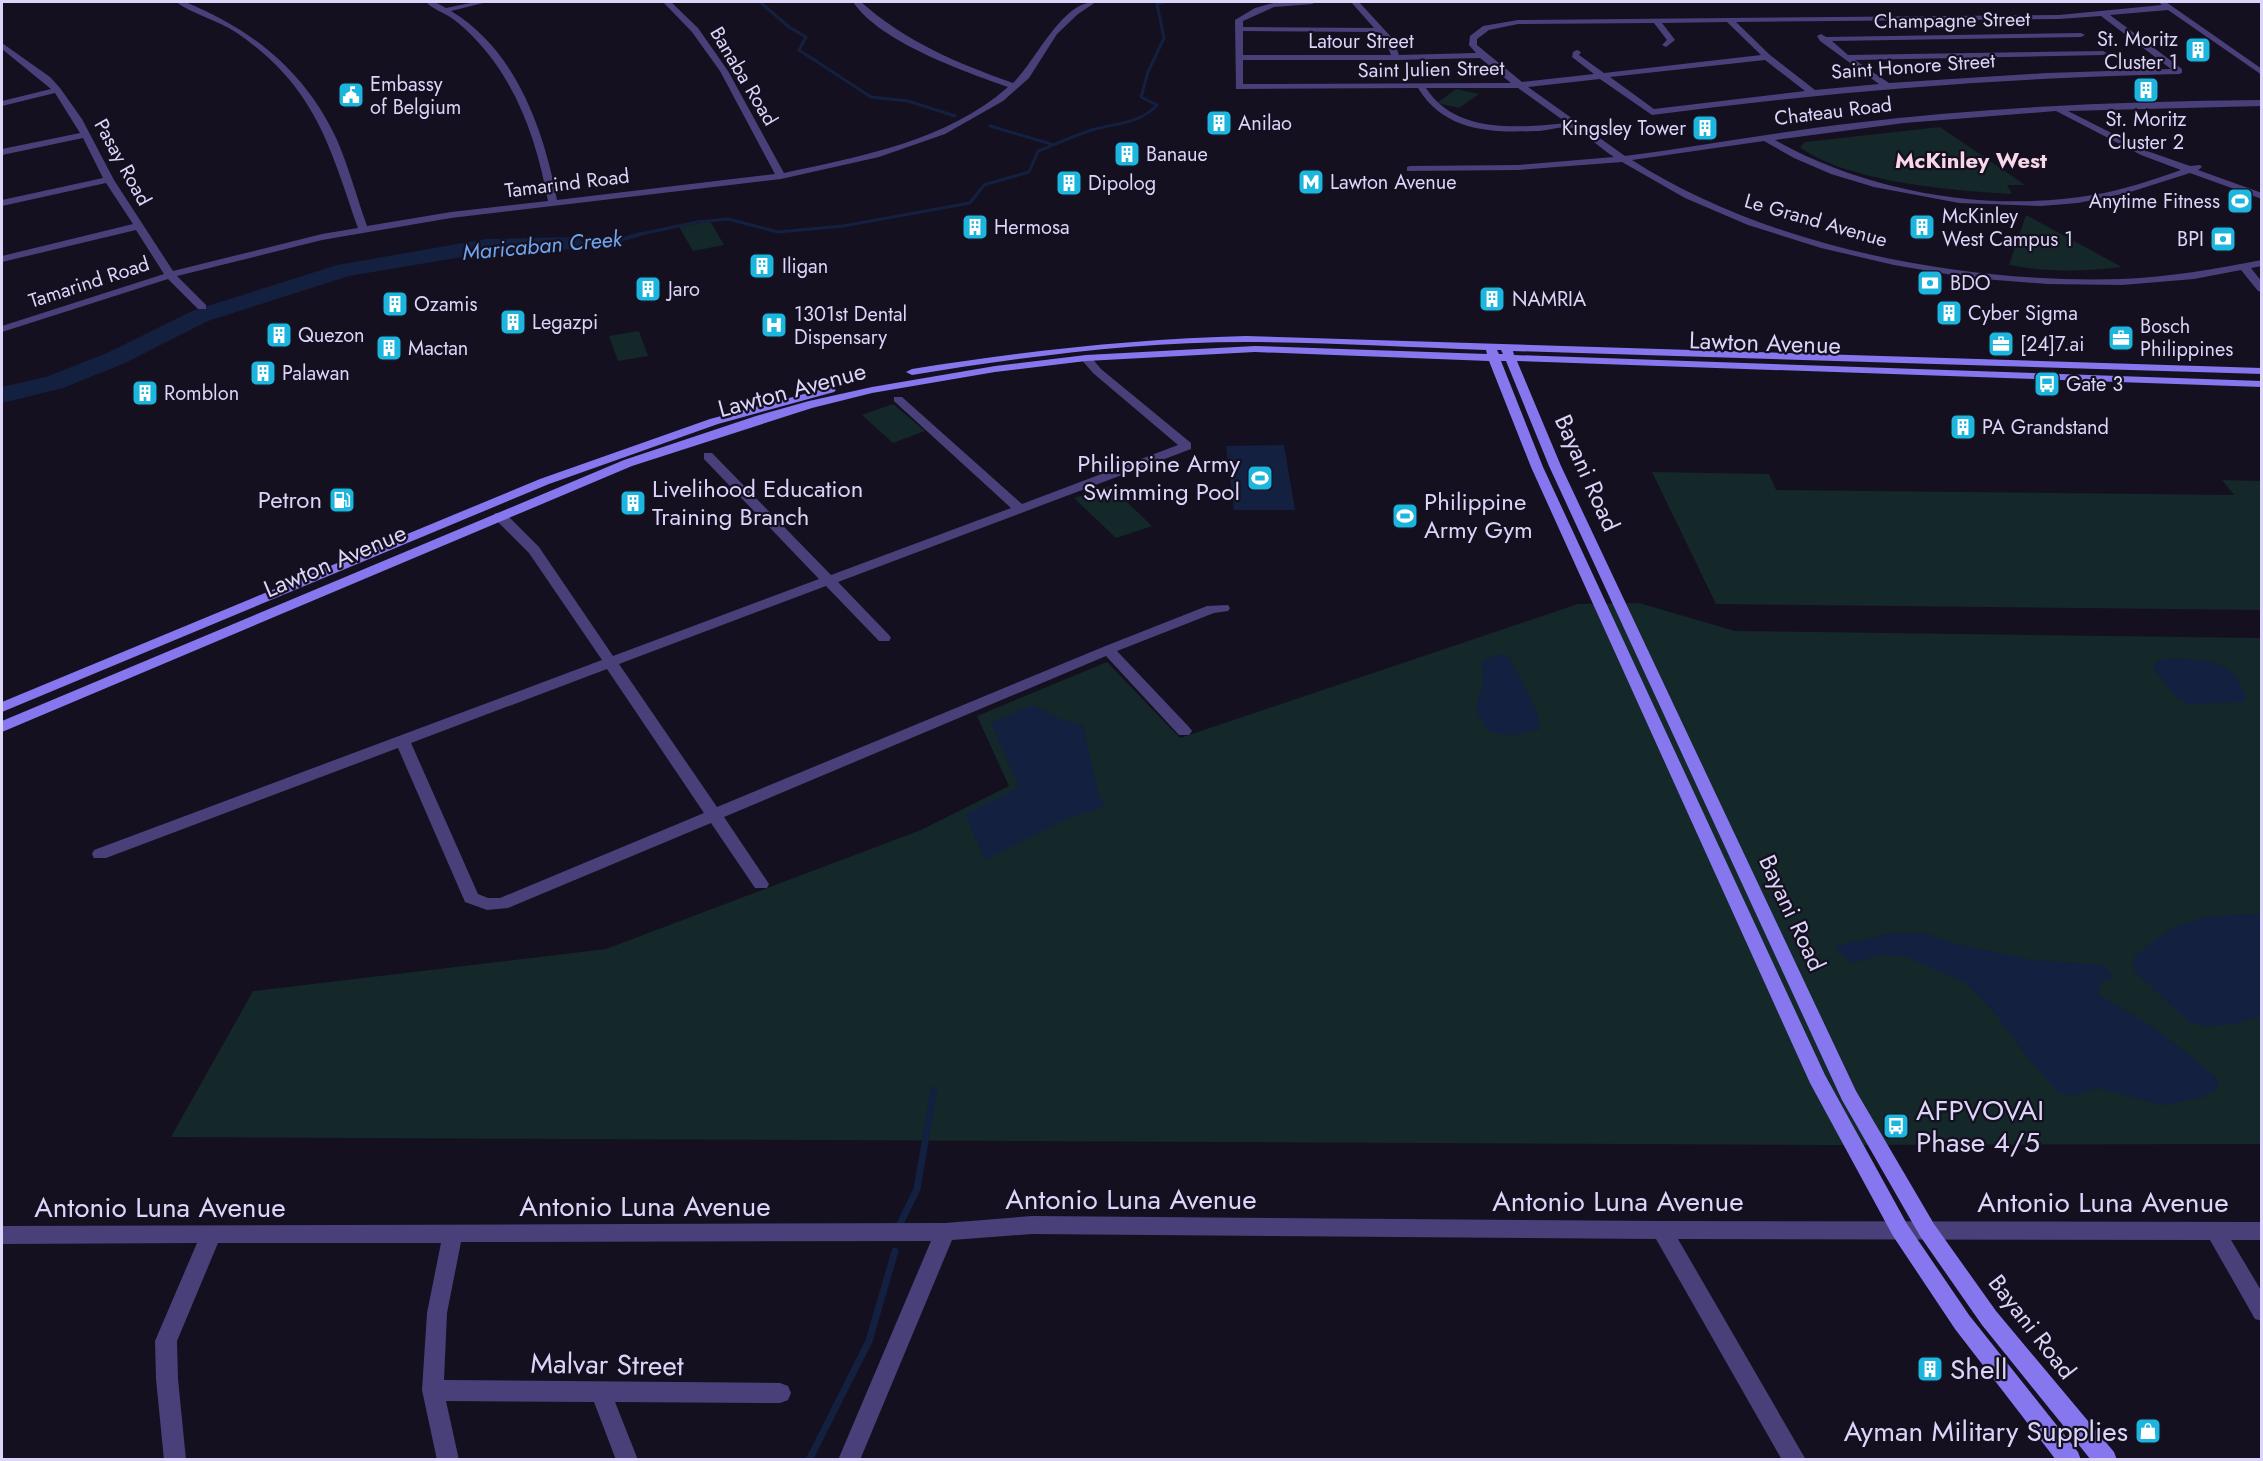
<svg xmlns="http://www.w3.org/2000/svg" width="2263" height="1461" font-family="Jost,sans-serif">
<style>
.green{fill:#142729}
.water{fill:#132040}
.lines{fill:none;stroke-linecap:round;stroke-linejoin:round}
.stream-far2{stroke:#132040;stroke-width:3}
.stream-far1{stroke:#132040;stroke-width:4}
.stream{stroke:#132040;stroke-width:7}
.river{fill:#132040;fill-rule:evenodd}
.street{fill:#494079;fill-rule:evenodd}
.secondary{fill:#8677ee;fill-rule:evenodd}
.labels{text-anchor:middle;stroke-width:4.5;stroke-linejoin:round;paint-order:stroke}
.far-street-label{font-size:20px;fill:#dcd4f9;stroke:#141020}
.far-poi-label{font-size:20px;fill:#dcd4f9;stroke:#141020;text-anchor:start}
.far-neighbourhood-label{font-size:22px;font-weight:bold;fill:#fad6e9;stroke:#141020}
.far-water-label{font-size:22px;font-style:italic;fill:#6fa5ed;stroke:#141020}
.street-label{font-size:24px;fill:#dcd4f9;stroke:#141020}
.poi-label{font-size:24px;fill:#dcd4f9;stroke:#141020;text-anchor:end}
.near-poi-label{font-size:28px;fill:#dcd4f9;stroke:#141020;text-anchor:start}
.near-street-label{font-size:28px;fill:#dcd4f9;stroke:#141020}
</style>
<rect width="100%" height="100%" fill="#141020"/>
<g class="green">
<polygon points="1456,89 1479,94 1459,108 1437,103"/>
<path d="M1940 127 2025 185H2007L2012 194C1955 191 1846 182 1800 147L1805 142Z"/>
<path d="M2026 215 2122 267C2085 272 2046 272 2009 265Z"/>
<polygon points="710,221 724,245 693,251 679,227"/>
<polygon points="639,331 648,356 618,361 609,336"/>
<polygon points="893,404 925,431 893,443 862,415"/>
<polygon points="1652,472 1769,474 1776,490 2234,495 2222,480 2261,481 2261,610 1716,604"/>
<polygon points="1110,486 1152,526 1116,538 1074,498"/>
<polygon points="1639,603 1735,631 2261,638 2261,1144 1825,1145 171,1137 253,991 606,949 921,830 1009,786 977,716 1107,662 1180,738 1578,604"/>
</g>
<g class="water">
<polygon points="1284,445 1295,510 1234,510 1226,446"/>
<polygon points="1503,654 1511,660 1538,714 1540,730 1513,735 1495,734 1487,730 1477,713 1476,705 1483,685 1482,660"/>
<path d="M2167 658C2203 660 2232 656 2246 696L2243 702 2188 704 2176 697 2153 668 2157 661Z"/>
<polygon points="1033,705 1060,719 1083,725 1098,791 1104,807 1069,818 985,860 965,814 1019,787 991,723"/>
<path d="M2261 914V1016L2239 1023 2207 1027 2189 1022 2135 972 2132 960C2174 917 2204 915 2261 914Z"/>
<path d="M1890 933H1926L1953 943 2033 960 2104 965 2114 978 2102 982 2098 993C2117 1007 2138 1016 2157 1030 2178 1045 2198 1063 2218 1079V1089L2201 1098 2162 1105 2096 1088 2075 1095 2060 1094 2030 1061 1998 1017 1966 983 1906 957 1882 955 1852 963 1836 950 1839 945Z"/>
</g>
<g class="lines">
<g class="stream-far2">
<polyline points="760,2 789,27 806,37 799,50 871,97 908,101 955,116"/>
<polyline points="990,126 1051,144"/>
<path d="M636 235 697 222 728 219 778 232 843 226 970 203 984 185 1029 172 1038 151C1056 144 1073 136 1092 130 1115 123 1140 124 1157 105L1141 97 1148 72 1164 38 1157 4 1164 2"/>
</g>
<polyline class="stream-far1" points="572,244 609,243 641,234"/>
<g class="stream">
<polyline points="899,1226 917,1189 934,1090"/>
<polyline points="809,1460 869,1341 895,1251"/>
</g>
<polygon class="river" points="572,237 580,239 583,244 580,249 486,253 349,276 208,321 125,363 63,388 2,403 2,387 46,377 107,353 192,311 337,265 486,239"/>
<g class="street">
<path d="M176 2H185C252 29 306 72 337 140 349 168 357 198 367 226L451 212 548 201C537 142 518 85 477 41 470 33 461 25 453 19 445 13 432 9 426 2H435L446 8 475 2H487L451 11C516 50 544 130 557 200L775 174 720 71 692 32 663 2H671L698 28 728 71 784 173C861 156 947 141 1008 87 963 71 880 42 853 2H861C906 42 957 63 1013 83 1035 63 1062 0 1096 2L1078 14 1057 34 1029 78 1003 101 945 134 879 157 781 179 451 218 322 240 177 276 206 305V309H198L168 279 2 332V326L164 274 136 230 2 262V256L133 224 106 183 2 206V200L103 178 83 138 2 155V149L80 133 55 93 2 106V101L51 89 2 49V43L50 77 60 88 82 119 114 180 173 271 322 234 358 228C329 144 315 87 237 33 218 20 194 15 176 2Z"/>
<path d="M1277 2H1316L1312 4 1274 7 1243 21V27L1374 28 1351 2H1359L1393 39 1399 55 1476 53 1469 45 1470 36 1483 26 1518 20 2059 15 2162 5 2158 2H2166L2262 69V75L2168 10 2110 15 2182 69V73L2179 74C2002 78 1827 92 1652 115L1600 79 1528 87 1625 156C1702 146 1777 132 1854 123 1989 107 2125 101 2262 100V106L2068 111 2147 151 2190 166 2200 165 2202 167 2198 170 2262 193V199L2190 173 2127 193 2078 203 2041 206 1959 203 1874 187 1831 174 1794 158 1764 141 1632 160C1767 247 1963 284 2122 279 2169 277 2215 269 2262 260V266L2251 268 2262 282V292L2258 291 2241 270 2194 279 2122 285 2047 284 1970 278 1894 265 1821 248 1748 225 1685 198 1622 162 1518 170 1407 171V167L1410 166 1518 165 1614 157C1606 152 1580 130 1573 128 1563 125 1546 131 1536 131 1490 133 1444 131 1418 88L1236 89 1235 20 1255 8ZM2101 16 2171 69 2047 73 1889 83 1855 60 2103 55 2107 53 2103 51 1848 55 1832 41 2081 37 2085 35 2081 33 1826 37 1821 34 1817 36 1820 41 1879 84 1815 90 1770 55 1736 22 2059 19ZM1727 22 1761 55 1604 73 1579 55 1581 52 1577 50 1573 52 1572 57 1594 74 1522 82 1477 45V39L1489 30 1518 24 1654 23 1667 40 1662 45 1666 47 1675 40 1662 23ZM1243 31 1378 32 1386 42 1391 55H1243ZM1480 58 1511 83 1243 84V60H1396ZM1765 60 1805 91 1654 109 1610 77ZM1426 88H1518L1567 123C1519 128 1455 134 1426 88ZM2056 111 2141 155 2181 170C2152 180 2123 190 2093 195 1988 213 1867 192 1775 140L1904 123Z"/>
<path d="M1086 355 1090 356 1101 369 1191 443V449L838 582 889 635 891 638 889 641H879L826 586 619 664 717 807 1103 647 1207 606 1228 605 1230 608 1228 611 1214 613 1117 651 1189 727 1192 731 1189 735H1179L1106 656 724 817 769 884 767 888H755L711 823 508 908 487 910 465 902 398 748 106 858H94L92 854 94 850 602 660 529 553 495 519 494 516 495 513H505L539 547 613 656 819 579 704 459V453H712L831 575 1011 508 894 401V397H902L1022 504 1178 445 1093 373 1080 358ZM607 669 704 813 500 898H488L478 894 411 743Z"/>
<polygon points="1032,1216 1662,1221 2262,1222 2262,1240 2231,1240 2262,1292 2262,1321 2255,1319 2210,1240 1678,1239 1806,1460 1782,1460 1656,1239 1032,1234 952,1240 860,1460 838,1460 931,1241 461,1242 447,1313 444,1380 780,1383 788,1386 791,1393 788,1400 780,1403 615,1402 638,1460 616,1460 594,1402 446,1401 459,1460 437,1460 422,1390 427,1313 441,1243 218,1243 177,1341 178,1379 186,1460 164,1460 156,1379 155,1341 197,1243 2,1244 2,1226 945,1223"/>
</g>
<g class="secondary">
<path d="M1246 336 2262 368V374L1513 351 1514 355 2262 381V387L1517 361 1561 466 1856 1091 1934 1224 1996 1311 2114 1452 2117 1460H2091L1982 1325 1920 1236 1842 1100 1549 466 1506 361H1501L1543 467 1825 1075 1907 1224 1969 1315 2078 1452 2081 1460H2056L1955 1329 1893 1236 1810 1083 1531 467 1489 361 1255 352 1086 361 995 372 872 393 812 408 632 466 2 732V721L624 460 756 416 809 401 872 387 995 366 1086 355 1255 346 1487 354 1486 350C1406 347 1326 342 1246 342 1134 342 1022 357 912 375L906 372 912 369C1023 351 1134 339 1246 336ZM1497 350H1501L1503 354H1499Z"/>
<polygon points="830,387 836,390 834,392 718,424 549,484 2,712 2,702 540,479 710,419"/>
</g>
</g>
<defs>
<g id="building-square" transform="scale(1.35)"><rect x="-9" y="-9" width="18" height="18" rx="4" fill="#1cb5dd" stroke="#141020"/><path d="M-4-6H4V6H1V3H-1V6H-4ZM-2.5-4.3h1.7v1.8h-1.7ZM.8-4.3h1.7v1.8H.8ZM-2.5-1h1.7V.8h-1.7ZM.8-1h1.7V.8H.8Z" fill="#fff"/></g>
<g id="civic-square" transform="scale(1.35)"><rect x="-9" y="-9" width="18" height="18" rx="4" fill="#1cb5dd" stroke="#141020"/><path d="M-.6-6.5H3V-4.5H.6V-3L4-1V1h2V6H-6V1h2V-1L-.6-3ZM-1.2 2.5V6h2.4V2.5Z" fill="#fff"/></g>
<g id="metro-square" transform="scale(1.35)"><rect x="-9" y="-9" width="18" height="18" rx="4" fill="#1cb5dd" stroke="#141020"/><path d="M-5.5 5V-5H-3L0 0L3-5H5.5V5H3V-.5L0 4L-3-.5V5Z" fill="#fff"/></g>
<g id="stadium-square" transform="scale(1.35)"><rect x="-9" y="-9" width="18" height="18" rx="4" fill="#1cb5dd" stroke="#141020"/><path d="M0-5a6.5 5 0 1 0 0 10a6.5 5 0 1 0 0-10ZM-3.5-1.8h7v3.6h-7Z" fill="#fff"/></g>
<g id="bank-square" transform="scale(1.35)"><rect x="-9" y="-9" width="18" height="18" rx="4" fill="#1cb5dd" stroke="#141020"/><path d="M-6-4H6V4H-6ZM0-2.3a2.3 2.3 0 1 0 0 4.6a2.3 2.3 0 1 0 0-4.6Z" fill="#fff"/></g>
<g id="hospital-square" transform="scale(1.35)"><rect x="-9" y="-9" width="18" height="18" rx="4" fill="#1cb5dd" stroke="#141020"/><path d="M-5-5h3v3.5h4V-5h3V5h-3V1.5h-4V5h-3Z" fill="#fff"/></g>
<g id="office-square" transform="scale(1.35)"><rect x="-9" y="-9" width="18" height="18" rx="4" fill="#1cb5dd" stroke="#141020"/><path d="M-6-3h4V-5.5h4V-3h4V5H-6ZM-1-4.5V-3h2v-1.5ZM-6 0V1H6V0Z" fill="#fff"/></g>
<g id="bus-square" transform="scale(1.35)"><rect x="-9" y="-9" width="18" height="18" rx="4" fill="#1cb5dd" stroke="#141020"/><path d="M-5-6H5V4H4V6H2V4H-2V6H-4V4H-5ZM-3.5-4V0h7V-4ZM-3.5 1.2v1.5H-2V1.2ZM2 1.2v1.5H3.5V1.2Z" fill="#fff"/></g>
<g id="fuel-square" transform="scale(1.35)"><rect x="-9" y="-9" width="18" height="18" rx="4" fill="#1cb5dd" stroke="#141020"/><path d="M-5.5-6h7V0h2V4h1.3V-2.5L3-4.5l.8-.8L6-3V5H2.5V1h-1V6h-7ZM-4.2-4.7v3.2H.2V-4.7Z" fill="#fff"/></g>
<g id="shop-square" transform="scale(1.35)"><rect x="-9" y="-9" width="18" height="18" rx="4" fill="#1cb5dd" stroke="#141020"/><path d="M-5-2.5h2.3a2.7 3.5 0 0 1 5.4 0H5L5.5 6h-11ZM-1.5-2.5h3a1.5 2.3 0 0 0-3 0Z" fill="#fff"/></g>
</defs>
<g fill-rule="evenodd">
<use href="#building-square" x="2198" y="50"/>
<use href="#building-square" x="2146" y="90"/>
<use href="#civic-square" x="351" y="95"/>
<use href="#building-square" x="1219" y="123"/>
<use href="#building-square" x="1705" y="128"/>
<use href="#building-square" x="1127" y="154"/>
<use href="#metro-square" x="1311" y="182"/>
<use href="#building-square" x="1069" y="183"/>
<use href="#stadium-square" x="2240" y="201"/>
<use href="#building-square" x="975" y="227"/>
<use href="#building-square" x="1922" y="227"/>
<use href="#bank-square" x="2223" y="239"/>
<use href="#building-square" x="762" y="266"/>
<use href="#bank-square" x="1930" y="283"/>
<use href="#building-square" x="648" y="289"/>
<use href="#building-square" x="1492" y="299"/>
<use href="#building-square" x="395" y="304"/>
<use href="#building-square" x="1949" y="313"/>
<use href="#building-square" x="513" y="322"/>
<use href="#hospital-square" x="774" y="325"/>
<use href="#building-square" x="279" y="335"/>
<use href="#office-square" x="2121" y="338"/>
<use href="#office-square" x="2001" y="344"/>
<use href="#building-square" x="389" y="348"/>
<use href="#building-square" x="263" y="373"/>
<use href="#bus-square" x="2047" y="384"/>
<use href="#building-square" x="145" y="393"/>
<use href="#building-square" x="1963" y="427"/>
<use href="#stadium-square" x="1260" y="478"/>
<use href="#fuel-square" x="342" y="500"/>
<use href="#building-square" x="633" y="503"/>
<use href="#stadium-square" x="1405" y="516"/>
<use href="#bus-square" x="1896" y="1126"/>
<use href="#building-square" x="1930" y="1369"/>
<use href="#shop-square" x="2148" y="1431"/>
</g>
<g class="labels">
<g class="far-street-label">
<text transform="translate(1952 20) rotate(-1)" y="7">Champagne Street</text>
<text x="1361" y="48">Latour Street</text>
<text transform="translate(1913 66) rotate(-4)" y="7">Saint Honore Street</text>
<text transform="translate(1431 69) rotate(-1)" y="7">Saint Julien Street</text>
<text transform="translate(744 76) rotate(59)" y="7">Banaba Road</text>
<text transform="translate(1833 111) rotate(-7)" y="7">Chateau Road</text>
<text transform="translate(123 162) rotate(61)" y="7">Pasay Road</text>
<text transform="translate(567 183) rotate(-7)" y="7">Tamarind Road</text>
<text transform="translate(1816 220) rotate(16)" y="7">Le Grand Avenue</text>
<text transform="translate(89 282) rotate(-18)" y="7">Tamarind Road</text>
</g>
<g class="far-poi-label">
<text x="2178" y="46" text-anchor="end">St. Moritz<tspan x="2178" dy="23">Cluster 1</tspan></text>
<text x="370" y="91">Embassy<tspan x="370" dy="23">of Belgium</tspan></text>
<text x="2146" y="126" text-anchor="middle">St. Moritz<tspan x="2146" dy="23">Cluster 2</tspan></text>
<text x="1238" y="130">Anilao</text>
<text x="1686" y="135" text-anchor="end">Kingsley Tower</text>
<text x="1146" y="161">Banaue</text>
<text x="1330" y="189">Lawton Avenue</text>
<text x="1088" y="190">Dipolog</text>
<text x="2220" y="208" text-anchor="end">Anytime Fitness</text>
<text x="1942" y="223">McKinley<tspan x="1942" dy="23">West Campus 1</tspan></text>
<text x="994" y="234">Hermosa</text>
<text x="2204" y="246" text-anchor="end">BPI</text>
<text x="782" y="273">Iligan</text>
<text x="1950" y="290">BDO</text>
<text x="668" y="296">Jaro</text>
<text x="1512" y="306">NAMRIA</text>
<text x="414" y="311">Ozamis</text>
<text x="1968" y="320">Cyber Sigma</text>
<text x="794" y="321">1301st Dental<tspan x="794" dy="23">Dispensary</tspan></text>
<text x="532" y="329">Legazpi</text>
<text x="2140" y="333">Bosch<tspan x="2140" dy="23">Philippines</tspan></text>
<text x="298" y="342">Quezon</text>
<text x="2020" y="351">[24]7.ai</text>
<text x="408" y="355">Mactan</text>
<text x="282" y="380">Palawan</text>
<text x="2066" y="391">Gate 3</text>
<text x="164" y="400">Romblon</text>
<text x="1982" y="434">PA Grandstand</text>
</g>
<g class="far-neighbourhood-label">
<text x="1971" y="168">McKinley West</text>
</g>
<g class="far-water-label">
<text transform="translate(542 245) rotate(-5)" y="8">Maricaban Creek</text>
</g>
<g class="street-label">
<text transform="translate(1765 343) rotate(2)" y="8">Lawton Avenue</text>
<text transform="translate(792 390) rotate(-15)" y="8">Lawton Avenue</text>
<text transform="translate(1587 473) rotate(66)" y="8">Bayani Road</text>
<text transform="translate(335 561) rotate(-23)" y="8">Lawton Avenue</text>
<text transform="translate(1792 913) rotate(65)" y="8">Bayani Road</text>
<text transform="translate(2032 1327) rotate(52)" y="8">Bayani Road</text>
</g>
<g class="poi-label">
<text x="1240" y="472">Philippine Army<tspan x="1240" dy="28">Swimming Pool</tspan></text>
<text x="652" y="497" text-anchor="start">Livelihood Education<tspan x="652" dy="28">Training Branch</tspan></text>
<text x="322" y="508">Petron</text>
<text x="1424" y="510" text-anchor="start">Philippine<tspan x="1424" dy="28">Army Gym</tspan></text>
</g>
<g class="near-poi-label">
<text x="1916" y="1120">AFPVOVAI<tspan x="1916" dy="32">Phase 4/5</tspan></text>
<text x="1950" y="1379">Shell</text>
<text x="2128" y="1441" text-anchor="end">Ayman Military Supplies</text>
</g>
<g class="near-street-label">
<text x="1131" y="1209">Antonio Luna Avenue</text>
<text x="1618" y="1211">Antonio Luna Avenue</text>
<text x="2103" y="1212">Antonio Luna Avenue</text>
<text x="645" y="1216">Antonio Luna Avenue</text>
<text x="160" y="1217">Antonio Luna Avenue</text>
<text transform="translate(607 1364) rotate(1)" y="10">Malvar Street</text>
</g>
</g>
<rect width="2263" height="1461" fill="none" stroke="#dcd4f9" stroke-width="6"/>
</svg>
